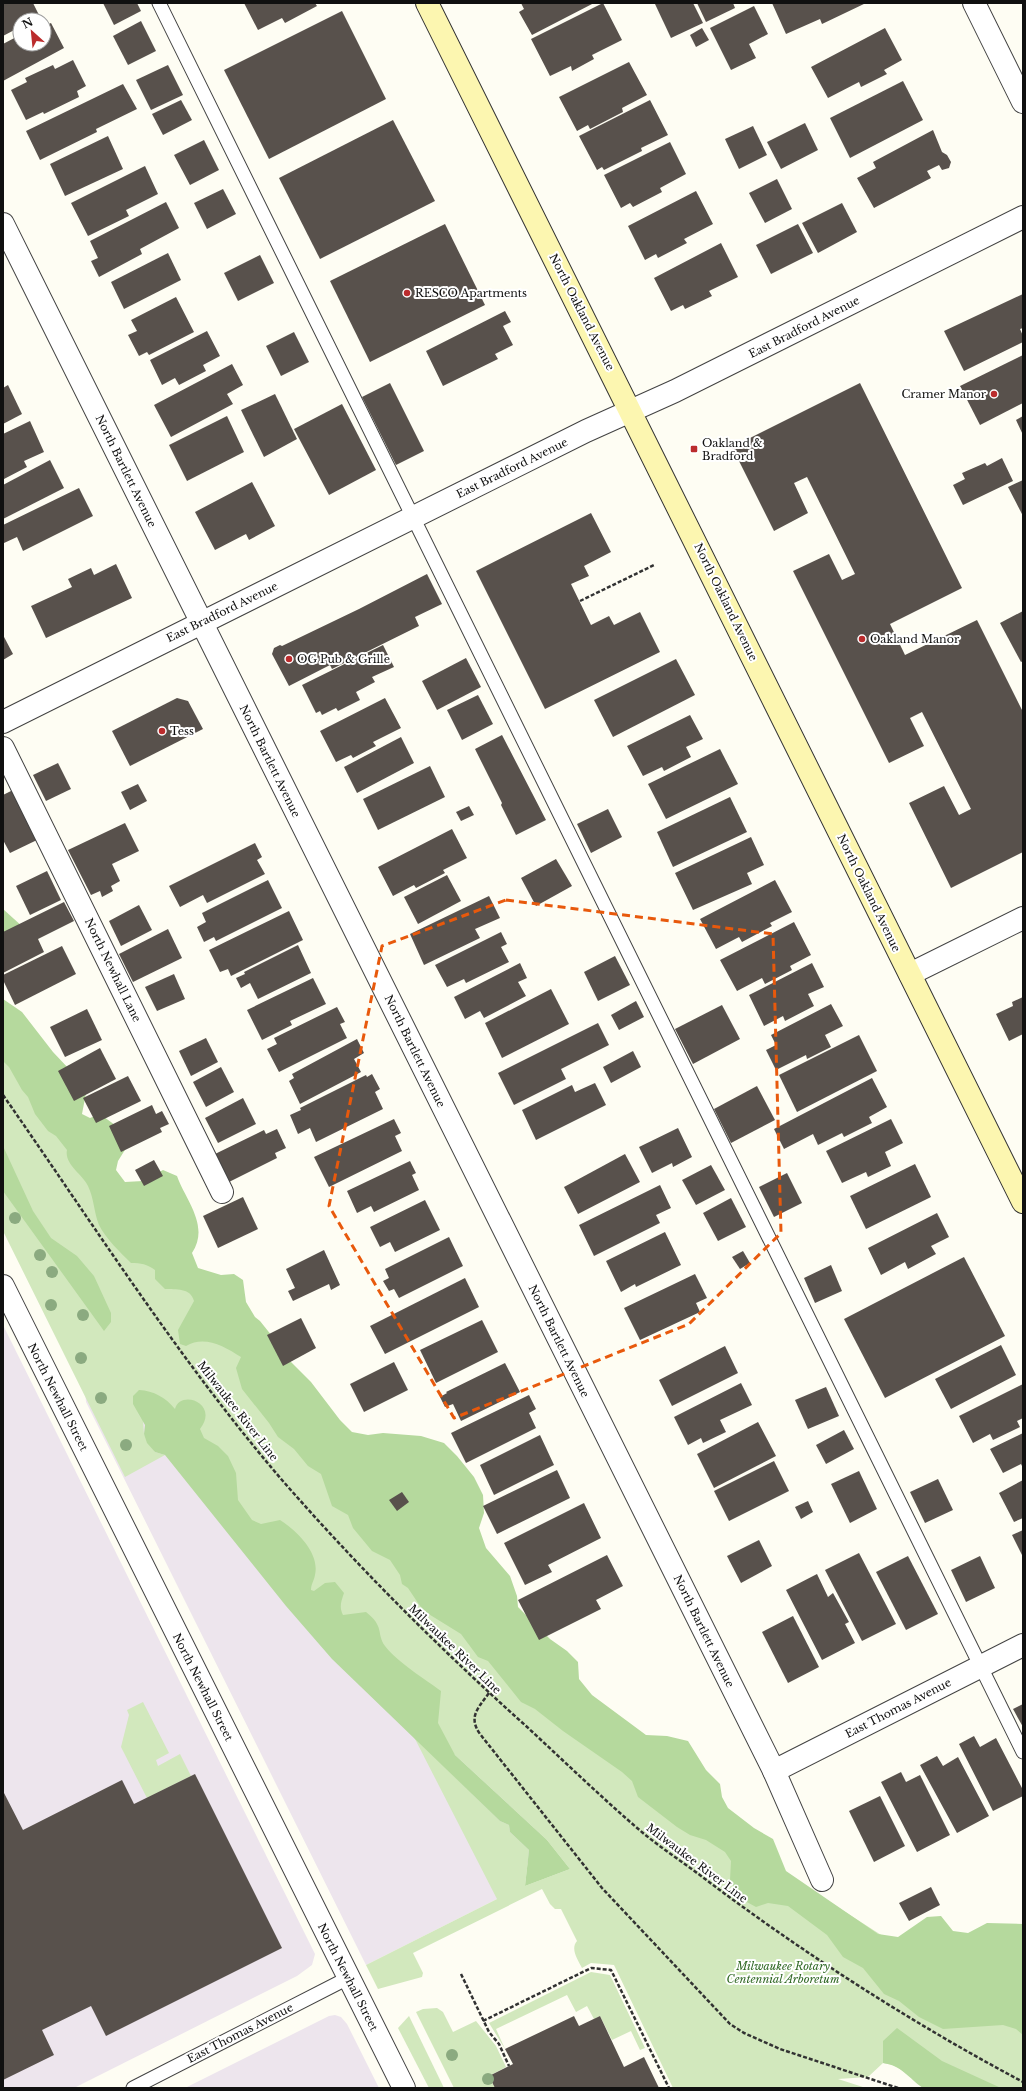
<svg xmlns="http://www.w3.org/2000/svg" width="1026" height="2091" font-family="'Libre Baskerville',serif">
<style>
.industrial{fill:#ede5ed}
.green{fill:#d2e8bd}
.forest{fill:#b5d99d}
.building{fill:#58514c}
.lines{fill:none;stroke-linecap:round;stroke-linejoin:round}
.service-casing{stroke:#434343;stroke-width:15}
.minor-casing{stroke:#434343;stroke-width:24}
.secondary-casing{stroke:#323232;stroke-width:24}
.path{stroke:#323232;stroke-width:2.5;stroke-dasharray:4 2;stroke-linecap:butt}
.service{stroke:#fff;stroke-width:13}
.minor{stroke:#fff;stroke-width:22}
.secondary{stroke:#fcf6b0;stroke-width:22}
.tree{fill:#8baa80}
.marked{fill:none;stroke:#e8590c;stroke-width:3;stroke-dasharray:8 5;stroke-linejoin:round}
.poi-dot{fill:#bb2c2d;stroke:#fff;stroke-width:1.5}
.labels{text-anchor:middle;stroke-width:4;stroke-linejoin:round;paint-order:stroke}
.poi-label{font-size:11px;fill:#101010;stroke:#fff;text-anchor:start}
.street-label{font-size:11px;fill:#101010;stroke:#fff}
.park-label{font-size:11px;font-style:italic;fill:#2d6621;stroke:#fff}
</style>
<rect width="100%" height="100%" fill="#fefdf3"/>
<g class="industrial">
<polygon points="78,1295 455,1755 547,1840 497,1899 366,1965 86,1402"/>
<polygon points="3,1325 315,1954 312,1965 297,1976 74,2088 3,2088"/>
<polygon points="335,2015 341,2017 347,2024 379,2088 185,2088 329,2016"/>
</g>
<g class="green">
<path d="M3 1017 291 1410 744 1842 811 1890 1023 2026V2088H931L893 2065 883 2063 868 2077 838 2079 866 2088H673L614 1965 591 1963 582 1968C578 1960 570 1949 577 1941L561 1909H555L550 1904 542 1889 413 1953 423 1973 422 1977 378 1989 366 1965 497 1899 414 1737 500 1821 509 1825 510 1832 529 1850 525 1886 570 1869 547 1840 455 1755 137 1413 143 1420 144 1434 155 1452 165 1455 125 1477 3 1231Z"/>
<polygon points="143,1702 169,1753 156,1760 158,1766 180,1754 191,1776 147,1798 121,1747 129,1715 127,1710"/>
<polygon points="591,1972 610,1975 645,2048 640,2050 631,2031 612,2040 600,2016 594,2019 587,2006 576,2012 567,1995 496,2029 505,2049 489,2023"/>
<polygon points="437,2008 443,2012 453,2032 476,2021 496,2046 506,2067 489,2076 495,2088 454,2088 416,2012 423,2009"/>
<polygon points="409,2016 444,2088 429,2088 398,2028"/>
</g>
<g class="forest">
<polygon points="3,909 24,928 3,954"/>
<path d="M3 999 22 1012 53 1052 87 1088 82 1114 90 1118 100 1114 119 1128 128 1145 118 1161 116 1170 125 1182 143 1181 163 1170 177 1176C186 1201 210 1226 192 1253L198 1268 221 1275 234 1274 243 1280 246 1302 255 1317 260 1321 276 1341 281 1352 311 1382 340 1420 352 1432 368 1435 383 1433 421 1436 444 1443 457 1456 474 1477 483 1495 484 1513 479 1528 486 1548 510 1576 517 1596 518 1607 550 1639 567 1651 578 1662 579 1679 592 1695 646 1735 667 1736 688 1741 706 1770 720 1784 722 1797 728 1808 754 1828 773 1839 786 1871 878 1934 898 1937 927 1917 941 1916 953 1931 968 1933 987 1923 1023 1924V2035L1016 2029 1003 2025 943 2029 919 2017 899 2001 884 1994 863 1968 843 1957 827 1935 788 1906 768 1903 756 1907 745 1901 736 1894 730 1880 731 1861 725 1852 706 1840 690 1835 677 1827 638 1797 632 1781 622 1772 563 1731 535 1709 521 1702 488 1661 478 1657 461 1634 427 1613 420 1606 408 1588 402 1584 400 1575 390 1560 372 1551 353 1528 348 1515 332 1506 321 1474 308 1466 294 1449 278 1437 269 1423 242 1389 236 1368 241 1357C224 1346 204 1335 186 1346L180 1344 178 1330 194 1301C190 1287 176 1290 165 1289L155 1279V1270C147 1264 141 1263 131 1263 120 1252 106 1239 99 1225 94 1213 94 1198 88 1186 82 1174 64 1164 67 1150L56 1136 48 1131 35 1114 28 1097 22 1090 9 1067 3 1061Z"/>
<polygon points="3,1146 33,1211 51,1238 77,1256 94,1276 111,1313 111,1322 104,1331 3,1191"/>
<path d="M139 1390C154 1391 165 1397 175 1409 180 1389 220 1403 200 1429L204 1438 218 1446 228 1456 236 1473 238 1500 252 1520 261 1524 280 1520C297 1531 320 1553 315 1575 314 1581 311 1584 311 1590L314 1591 325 1583 335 1582 344 1593C341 1602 339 1607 343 1615L366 1612C385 1627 376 1633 385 1646 397 1662 425 1679 441 1691L438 1723 455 1755 547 1840 570 1869 525 1886 529 1850 510 1832 509 1825 500 1821 332 1659 286 1606 165 1455 155 1452 147 1443 144 1434 145 1425 133 1404V1396Z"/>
<path d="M897 2028 942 2061 1001 2088H923C908 2078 903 2066 883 2063V2041Z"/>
</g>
<g class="building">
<polygon points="3,3 33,3 40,17 34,20 20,20 20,27 3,36"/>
<polygon points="103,3 137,3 141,11 114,25"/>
<polygon points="244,3 315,3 317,6 285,23 282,18 258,30"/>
<polygon points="521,3 594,3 532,35 519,12 524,9"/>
<polygon points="603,3 622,40 592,55 594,59 572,71 571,66 550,76 531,39"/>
<polygon points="657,3 693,3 703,23 671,38 655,4"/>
<polygon points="697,3 733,3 735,8 706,22"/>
<polygon points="772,3 866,3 822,24 820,19 786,34"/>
<polygon points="754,6 768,34 749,44 756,58 731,70 710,28"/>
<polygon points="342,11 386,99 269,159 224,70"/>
<polygon points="141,21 156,51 128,65 113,36"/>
<polygon points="51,23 64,48 3,81 3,44 20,35 20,44 44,44 44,26"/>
<polygon points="702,28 709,40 696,47 690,35"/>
<polygon points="885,28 902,60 884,70 887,74 861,87 859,82 828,98 811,67"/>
<polygon points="73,60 86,86 77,91 79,97 44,114 43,112 26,120 11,90 27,82 25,78 53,65 55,69"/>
<polygon points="629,62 647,95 622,108 623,112 590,129 588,125 577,131 559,97"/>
<polygon points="168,65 183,95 151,110 136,80"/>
<polygon points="903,81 923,120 850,158 830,118"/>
<polygon points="123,84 137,109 96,129 97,132 40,160 26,131"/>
<polygon points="181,100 192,120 163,135 152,114"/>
<polygon points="650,100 668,135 641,148 642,151 604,170 602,167 597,170 579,136"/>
<polygon points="393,120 435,201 320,259 279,178"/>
<polygon points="805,123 818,150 781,169 767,142"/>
<polygon points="753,126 767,155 739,169 725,139"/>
<polygon points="933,130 942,152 947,155 951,162 949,168 942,170 939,165 927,171 931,178 874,208 857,178 876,168 873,162"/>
<polygon points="108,136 123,169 65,196 50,164"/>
<polygon points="204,140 219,170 190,185 174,155"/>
<polygon points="670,142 686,174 660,188 662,192 633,207 630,203 621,208 604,175"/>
<polygon points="145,166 158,194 126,210 129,216 88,236 71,203"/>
<polygon points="777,179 792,209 765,223 749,193"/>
<polygon points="223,189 236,214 207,229 194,203"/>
<polygon points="696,191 713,224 684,239 687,243 658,258 656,254 645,260 628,226"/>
<polygon points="166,202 179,228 140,249 142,254 99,277 91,261 98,258 90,241"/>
<polygon points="842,203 857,232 818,253 802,223"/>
<polygon points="445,224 485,305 370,362 330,281"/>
<polygon points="798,224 813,253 771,274 756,245"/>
<polygon points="721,243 738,277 709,291 712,296 685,309 683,305 671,311 654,278"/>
<polygon points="168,253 181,280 124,309 111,282"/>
<polygon points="260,255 274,283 238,301 224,273"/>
<polygon points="1023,294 1023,328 1020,329 1023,336 1023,342 964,371 944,331"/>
<polygon points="176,297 194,332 149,355 147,352 139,356 128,335 137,331 131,320"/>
<polygon points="505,311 511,322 503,326 513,345 495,354 498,359 443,386 426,351"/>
<polygon points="207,331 220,356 203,365 206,371 179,385 175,378 162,385 150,360"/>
<polygon points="294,332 309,362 281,376 266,346"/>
<polygon points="1023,355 1023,403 980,425 960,386"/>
<polygon points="232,364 243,385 227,394 233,404 171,437 154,405"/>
<polygon points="390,383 424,451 396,465 362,397"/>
<polygon points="860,383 962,588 890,624 905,655 977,620 1023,712 1023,852 951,888 909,803 944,786 959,815 971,809 922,712 910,718 924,746 889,763 793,571 829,554 842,580 855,574 807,477 794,483 808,513 774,531 732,447"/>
<polygon points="8,385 22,414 3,424 3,388"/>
<polygon points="275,394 297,439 264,457 241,410"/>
<polygon points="342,404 376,470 329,495 294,429"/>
<polygon points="227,416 244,452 187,481 169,445"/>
<polygon points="1023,416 1023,435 1016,420"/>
<polygon points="30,421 44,452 24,461 27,467 4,479 3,434"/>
<polygon points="1002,458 1013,481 963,505 953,485 965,479 962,473 985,463 987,466"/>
<polygon points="50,460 64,488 3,519 3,485"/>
<polygon points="1023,480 1023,516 1008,487"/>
<polygon points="252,482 275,526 249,540 246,534 215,550 195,512"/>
<polygon points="79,488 93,516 23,551 17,537 4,543 3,525"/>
<polygon points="591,513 611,552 584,566 589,576 571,584 591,625 609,616 614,625 640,612 660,652 545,709 476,571"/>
<polygon points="116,564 132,598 46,638 31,606 72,587 68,579 91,568 94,575"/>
<polygon points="427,574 442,604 415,617 419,626 332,669 330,665 289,686 272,654 274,648 280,645 282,646 359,609"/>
<polygon points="1023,611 1023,661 1021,662 1000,623"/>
<polygon points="3,635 13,654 3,660"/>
<polygon points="383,645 394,667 372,677 375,682 356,692 360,700 338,711 336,708 322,715 320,711 316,713 302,685"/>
<polygon points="466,658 481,687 437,710 422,681"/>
<polygon points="676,659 695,695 613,737 594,700"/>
<polygon points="478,695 493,724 462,740 447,710"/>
<polygon points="177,698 188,701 203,729 130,766 112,731"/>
<polygon points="385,698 401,728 373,742 376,746 353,758 351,755 336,762 320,731"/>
<polygon points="690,715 703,739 686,747 691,757 664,771 662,767 643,776 627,746"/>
<polygon points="502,735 546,820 516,835 501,805 502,803 475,749"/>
<polygon points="401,737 414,763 357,793 344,767"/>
<polygon points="720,749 738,784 666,819 648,784"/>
<polygon points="58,763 71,789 46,801 33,775"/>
<polygon points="430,766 445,797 378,830 363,799"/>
<polygon points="138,784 147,801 130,810 121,792"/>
<polygon points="13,790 37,840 10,853 3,840 3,795"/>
<polygon points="730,797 747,832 673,867 657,832"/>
<polygon points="469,806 474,815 461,821 456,812"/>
<polygon points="608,809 622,837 591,853 577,824"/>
<polygon points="125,823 139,851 112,864 120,881 111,886 113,891 102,897 100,891 91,895 68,850"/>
<polygon points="452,829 467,858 443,870 445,873 416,888 414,885 393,896 378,867"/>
<polygon points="751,837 764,865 747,873 752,884 693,910 675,873"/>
<polygon points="255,843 262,857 257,860 265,874 207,903 203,895 180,907 169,886"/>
<polygon points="556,859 572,886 536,906 521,878"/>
<polygon points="47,871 61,900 30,915 16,886"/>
<polygon points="447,875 461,901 418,924 404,897"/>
<polygon points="268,880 282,908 216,941 214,937 204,942 197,927 206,922 202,913"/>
<polygon points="775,880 792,912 770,923 772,926 742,942 739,937 716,949 700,919"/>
<polygon points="489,896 500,918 475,929 480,938 424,965 410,934"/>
<polygon points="64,902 74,921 38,939 44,952 3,973 3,932"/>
<polygon points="139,905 152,930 121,946 109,921"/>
<polygon points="289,911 303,940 231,976 228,969 220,972 209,950"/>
<polygon points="794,922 811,955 790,966 792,970 765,984 762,978 737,991 720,960"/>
<polygon points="168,929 182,958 133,982 119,954"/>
<polygon points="501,932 507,944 501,947 509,962 466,983 464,979 447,987 435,965"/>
<polygon points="298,945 311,973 258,999 250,983 241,988 236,978 245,974 244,972"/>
<polygon points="62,946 76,974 15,1005 3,980 3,975"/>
<polygon points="615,956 630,985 598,1001 584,972"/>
<polygon points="520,963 527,978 518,982 526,996 484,1018 480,1011 465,1019 454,997"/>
<polygon points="812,963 824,987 808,994 814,1006 785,1021 783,1016 764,1026 749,995"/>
<polygon points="174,974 185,999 157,1011 145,987"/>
<polygon points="313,978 326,1004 290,1021 292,1025 262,1040 247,1010"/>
<polygon points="551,989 569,1024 502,1058 485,1023"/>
<polygon points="1023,997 1023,1034 1009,1041 996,1014 1013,1006 1012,1002"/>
<polygon points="636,1001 644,1017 619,1030 611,1015"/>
<polygon points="831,1004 843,1026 825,1035 831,1047 807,1059 806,1055 776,1070 766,1050 776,1045 771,1035"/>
<polygon points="722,1005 740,1039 693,1064 675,1029"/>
<polygon points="337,1007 345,1022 340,1024 347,1038 279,1072 267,1049 277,1044 274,1038"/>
<polygon points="87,1009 102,1040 65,1057 50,1027"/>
<polygon points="598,1023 609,1045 561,1069 566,1079 514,1105 498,1073"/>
<polygon points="859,1035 877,1071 797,1112 779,1075"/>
<polygon points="206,1038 218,1062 191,1076 179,1051"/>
<polygon points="357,1039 364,1053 354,1059 361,1072 300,1104 289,1081 294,1078 292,1074"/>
<polygon points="100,1048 116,1079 74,1101 58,1071"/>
<polygon points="633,1051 641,1067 611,1083 603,1067"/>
<polygon points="221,1067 234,1092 206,1107 193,1082"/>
<polygon points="372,1074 380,1089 375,1092 383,1109 316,1142 310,1128 298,1134 290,1115 301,1110 300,1108 366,1075 367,1077"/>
<polygon points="128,1076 141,1101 96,1123 83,1098"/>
<polygon points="872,1078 887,1107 869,1117 872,1123 844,1137 842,1133 818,1145 813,1134 784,1149 774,1129"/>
<polygon points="595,1083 606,1105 536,1140 522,1110 572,1085 575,1092"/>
<polygon points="757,1086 775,1120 731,1143 714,1109"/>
<polygon points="243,1098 256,1124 218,1143 205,1118"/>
<polygon points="152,1105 156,1114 162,1111 169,1124 160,1128 162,1132 121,1152 109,1126"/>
<polygon points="394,1119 401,1133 395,1136 402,1151 329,1187 314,1157"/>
<polygon points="891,1119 903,1143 885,1152 891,1166 868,1177 866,1172 842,1183 826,1151"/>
<polygon points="678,1128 692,1157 673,1167 672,1163 652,1173 639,1147"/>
<polygon points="277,1129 286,1148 275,1153 277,1158 229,1182 215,1154 264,1130 266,1134"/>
<polygon points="625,1154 640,1182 578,1214 564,1187"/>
<polygon points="154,1160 163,1176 144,1186 135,1170"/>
<polygon points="410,1161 416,1173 412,1175 419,1190 374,1212 371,1206 357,1213 347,1191"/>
<polygon points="915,1164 931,1197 866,1229 850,1196"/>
<polygon points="711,1165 725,1190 696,1205 682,1180"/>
<polygon points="787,1173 802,1203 774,1217 759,1187"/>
<polygon points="660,1185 671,1208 656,1215 660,1223 594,1256 579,1225"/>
<polygon points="243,1197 258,1229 218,1248 203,1216"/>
<polygon points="731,1198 746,1227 718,1241 703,1213"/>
<polygon points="425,1200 440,1230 395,1252 390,1242 380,1247 370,1227"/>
<polygon points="937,1213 949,1237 931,1246 936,1254 908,1269 905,1262 881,1275 868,1248"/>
<polygon points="665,1232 681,1265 636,1287 635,1284 621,1292 606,1261"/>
<polygon points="449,1237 463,1266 399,1298 394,1289 389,1291 383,1281 389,1278 385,1269"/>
<polygon points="324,1250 340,1285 331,1290 329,1284 293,1301 288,1291 295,1288 286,1269"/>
<polygon points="743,1251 750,1263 740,1269 732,1257"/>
<polygon points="964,1257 1005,1336 885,1398 844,1319"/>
<polygon points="831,1265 842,1291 815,1303 804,1278"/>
<polygon points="695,1274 707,1298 696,1303 700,1312 640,1340 624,1308"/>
<polygon points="465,1278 479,1307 385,1354 370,1326"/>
<polygon points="301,1318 316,1348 283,1366 267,1335"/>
<polygon points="482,1320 498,1352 436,1383 420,1350"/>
<polygon points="1001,1345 1016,1375 951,1409 935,1379"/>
<polygon points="725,1346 738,1373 672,1406 659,1380"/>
<polygon points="394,1362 408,1390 364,1412 350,1384"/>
<polygon points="505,1363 520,1392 461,1421 453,1404 445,1407 440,1397 447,1393 446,1392"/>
<polygon points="741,1383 752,1405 720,1420 726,1432 703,1443 701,1438 688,1445 674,1417"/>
<polygon points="1023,1384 1023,1418 1017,1421 1020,1427 993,1440 990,1434 973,1443 959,1416"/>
<polygon points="826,1387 839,1416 808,1429 795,1400"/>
<polygon points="529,1395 536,1409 529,1413 536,1428 466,1463 451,1433"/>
<polygon points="758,1422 776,1456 714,1488 697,1454"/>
<polygon points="844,1430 854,1449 826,1464 816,1445"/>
<polygon points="1023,1433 1023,1468 1021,1464 1003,1473 990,1449"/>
<polygon points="540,1435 554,1465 494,1495 480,1465"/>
<polygon points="774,1461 789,1491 729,1521 714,1491"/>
<polygon points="557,1470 570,1498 497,1534 483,1506"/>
<polygon points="859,1471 877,1509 850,1523 831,1484"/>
<polygon points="938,1479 953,1510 925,1523 910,1492"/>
<polygon points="1023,1480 1023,1518 1014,1522 999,1493"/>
<polygon points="402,1492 409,1502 397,1511 389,1500"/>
<polygon points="808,1501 813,1512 801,1519 795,1507"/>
<polygon points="584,1503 601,1538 548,1565 552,1572 525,1585 504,1543"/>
<polygon points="1023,1530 1023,1557 1012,1535"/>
<polygon points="759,1540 772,1566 741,1583 727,1556"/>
<polygon points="859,1553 896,1624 862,1641 825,1570"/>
<polygon points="607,1555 623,1586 596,1600 601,1609 539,1640 518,1600"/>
<polygon points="908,1556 938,1614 906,1630 876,1572"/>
<polygon points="980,1556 995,1588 966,1602 951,1570"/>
<polygon points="817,1574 828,1597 833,1593 849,1622 845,1624 855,1643 822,1660 786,1590"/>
<polygon points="793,1616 819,1667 788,1683 762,1632"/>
<polygon points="1023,1704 1023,1727 1013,1709"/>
<polygon points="974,1736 980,1747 996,1738 1023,1790 1023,1796 993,1811 959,1744"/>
<polygon points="937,1756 943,1766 958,1757 989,1816 957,1833 920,1765"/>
<polygon points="901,1772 906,1782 920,1775 950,1835 917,1852 881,1782"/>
<polygon points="195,1774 282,1948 106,2036 91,2006 42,2030 54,2055 3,2080 3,1791 23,1830 122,1780 134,1804"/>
<polygon points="880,1796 905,1846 874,1862 849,1811"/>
<polygon points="931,1887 940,1905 909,1921 899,1903"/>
<polygon points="574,2016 579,2026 600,2016 624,2067 644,2057 659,2088 495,2088 489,2076 513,2064 505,2049"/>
</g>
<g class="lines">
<g class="service-casing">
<g id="service">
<polyline points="159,3 1023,1752"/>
<polyline points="133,2088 348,1978"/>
</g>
</g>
<g class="minor-casing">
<g id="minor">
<polyline points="974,3 1023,102"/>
<polyline points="3,224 774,1771 822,1880"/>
<polyline points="3,722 586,431 675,391 1023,217"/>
<polyline points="3,748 222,1192"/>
<polyline points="910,974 1023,918"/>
<polyline points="3,1286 404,2088"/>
<polyline points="774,1771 1023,1645"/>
</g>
</g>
<g class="secondary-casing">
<polyline id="secondary" points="427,3 1023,1202"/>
</g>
<g class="path">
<polyline points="580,601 654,565"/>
<path d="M3 1095C94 1225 179 1360 282 1480 358 1567 440 1649 526 1726 565 1762 603 1799 643 1833 665 1851 690 1867 713 1885 811 1958 914 2024 1023 2082"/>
<path d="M489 1693C478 1708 468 1717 480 1734L602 1888 730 2024 744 2033 780 2049 898 2088"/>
<polyline points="461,1974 489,2032 499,2044 509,2066"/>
<polyline points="483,2021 591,1968 611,1970 669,2088"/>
</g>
<use href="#service" class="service"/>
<use href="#minor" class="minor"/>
<use href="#secondary" class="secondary"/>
</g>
<g class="tree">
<circle cx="15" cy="1218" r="6"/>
<circle cx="40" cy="1255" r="6"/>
<circle cx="52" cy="1272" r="6"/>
<circle cx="51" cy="1305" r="6"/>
<circle cx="83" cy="1315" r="6"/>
<circle cx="81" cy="1358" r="6"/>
<circle cx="101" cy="1398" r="6"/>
<circle cx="126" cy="1445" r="6"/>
<circle cx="452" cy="2055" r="6"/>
<circle cx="488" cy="2079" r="6"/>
</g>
<path class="marked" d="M506 900 773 934 781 1233 689 1324 454 1418 329 1206 382 946Z"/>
<g class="poi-dot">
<circle cx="407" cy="293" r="4"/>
<circle cx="994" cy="394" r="4"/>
<rect x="690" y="445" width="8" height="8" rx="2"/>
<circle cx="862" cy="639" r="4"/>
<circle cx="289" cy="659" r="4"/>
<circle cx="162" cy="731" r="4"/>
</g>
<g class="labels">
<g class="poi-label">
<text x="415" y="297">RESCO Apartments</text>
<text x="986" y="398" text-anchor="end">Cramer Manor</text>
<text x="702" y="447">Oakland &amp;<tspan x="702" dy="13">Bradford</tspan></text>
<text x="870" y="643">Oakland Manor</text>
<text x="297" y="663">OG Pub &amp; Grille</text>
<text x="170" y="735">Tess</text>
</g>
<g class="street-label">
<text transform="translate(582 312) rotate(63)" y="4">North Oakland Avenue</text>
<text transform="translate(804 327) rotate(-27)" y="4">East Bradford Avenue</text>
<text transform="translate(512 468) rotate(-26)" y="4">East Bradford Avenue</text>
<text transform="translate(126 471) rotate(64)" y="4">North Bartlett Avenue</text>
<text transform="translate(726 602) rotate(64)" y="4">North Oakland Avenue</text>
<text transform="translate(222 612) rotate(-26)" y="4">East Bradford Avenue</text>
<text transform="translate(270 761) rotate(64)" y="4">North Bartlett Avenue</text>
<text transform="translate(869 893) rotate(64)" y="4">North Oakland Avenue</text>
<text transform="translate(113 970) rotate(64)" y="4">North Newhall Lane</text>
<text transform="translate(415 1051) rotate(64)" y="4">North Bartlett Avenue</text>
<text transform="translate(559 1341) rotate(64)" y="4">North Bartlett Avenue</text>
<text transform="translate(58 1397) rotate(63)" y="4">North Newhall Street</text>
<text transform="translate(238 1411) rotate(52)" y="4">Milwaukee River Line</text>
<text transform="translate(704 1631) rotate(64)" y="4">North Bartlett Avenue</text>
<text transform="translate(455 1649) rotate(44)" y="4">Milwaukee River Line</text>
<text transform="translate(203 1687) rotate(63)" y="4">North Newhall Street</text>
<text transform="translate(898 1708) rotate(-27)" y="4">East Thomas Avenue</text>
<text transform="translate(697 1863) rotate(37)" y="4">Milwaukee River Line</text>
<text transform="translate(348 1977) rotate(63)" y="4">North Newhall Street</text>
<text transform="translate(240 2033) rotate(-27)" y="4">East Thomas Avenue</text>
</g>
<g class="park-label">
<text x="783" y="1970">Milwaukee Rotary<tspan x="783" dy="13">Centennial Arboretum</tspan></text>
</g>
</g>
<rect width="1026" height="2091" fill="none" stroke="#101010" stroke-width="8"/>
<g transform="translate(32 32) rotate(333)"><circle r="19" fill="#ffffff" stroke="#9f9f9f"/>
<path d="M0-3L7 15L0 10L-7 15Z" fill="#bb2c2d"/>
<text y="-6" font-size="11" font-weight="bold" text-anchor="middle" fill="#101010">N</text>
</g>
</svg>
